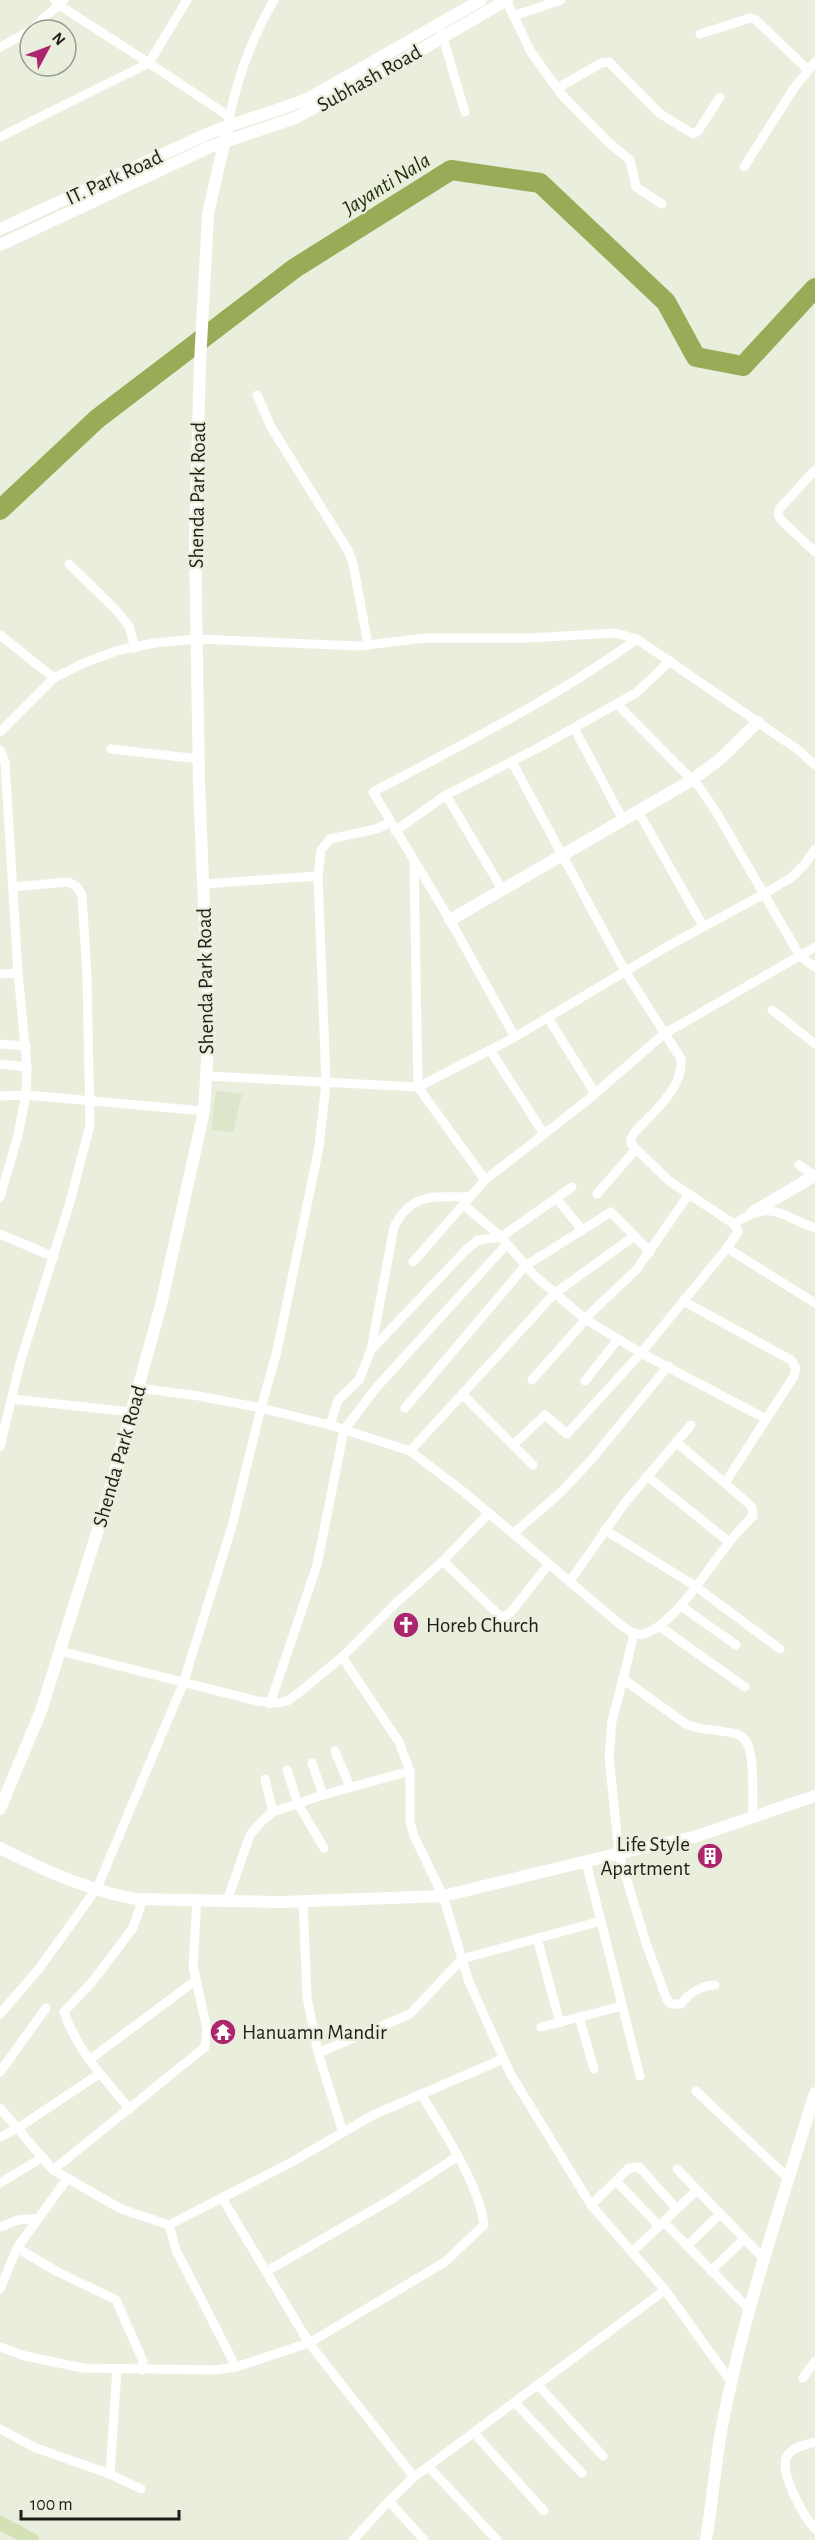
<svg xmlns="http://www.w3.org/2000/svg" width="815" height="2540" font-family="'Alegreya Sans',sans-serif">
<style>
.built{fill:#dde5ca}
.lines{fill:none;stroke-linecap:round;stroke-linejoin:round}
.river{stroke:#98ac58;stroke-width:20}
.street{stroke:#fff;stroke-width:9}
.secondary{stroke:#fff;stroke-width:12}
.primary{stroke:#d4e0b6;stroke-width:14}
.labels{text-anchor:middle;stroke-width:4.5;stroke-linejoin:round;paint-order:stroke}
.street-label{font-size:21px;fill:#1d1f18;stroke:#e9efdc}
.poi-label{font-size:21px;fill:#1d1f18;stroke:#e9efdc;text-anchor:start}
.water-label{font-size:22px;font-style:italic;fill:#262e09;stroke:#e9efdc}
</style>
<rect width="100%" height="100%" fill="#e9efdc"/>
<polygon class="built" points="216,1091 242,1094 233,1132 211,1130"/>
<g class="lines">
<polyline class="river" points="0,510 97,419 295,268 451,170 540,183 666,302 696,357 743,366 815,288"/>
<g class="street">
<polyline points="55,0 59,5 149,63 187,0"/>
<polyline points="506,0 531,52 562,95 608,142 630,160 636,187 662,204"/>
<polyline points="513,16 561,0"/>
<polyline points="31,30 64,0"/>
<polyline points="441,31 465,112"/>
<polyline points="700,34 750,18 756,20 808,70"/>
<polyline points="0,47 30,31"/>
<polyline points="558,88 601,63 609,62 659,113 693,134 698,131 720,97"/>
<path d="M229 120C237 77 252 38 274 0"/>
<polyline points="0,137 149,63 230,117"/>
<polyline points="744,167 794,88 815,62"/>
<polyline points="257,395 271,427 349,552 353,563 368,645"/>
<polyline points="815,470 780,508 778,514 781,520 815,552"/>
<polyline points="69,564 116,610 129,626 135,648"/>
<polyline points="0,635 54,678"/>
<polyline points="617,704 699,787 715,810 800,956 815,967"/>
<polyline points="574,728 623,820"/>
<polyline points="0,732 54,678 84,663 119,650 155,643 197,639 358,646 425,638 528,638 615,633 637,639 797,749 815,765"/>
<polyline points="111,749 199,759"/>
<polyline points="0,750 5,762 18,973 27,1067 26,1095 17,1139 0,1197"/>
<path d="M512 762 625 971 681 1059C684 1088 652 1113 634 1133L631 1139V1144L669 1181 734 1224 738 1232 727 1248 815 1303"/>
<polyline points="446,795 502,889"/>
<polyline points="638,811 703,926"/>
<polyline points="395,831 446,795 538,748 636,693 670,661"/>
<polyline points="414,862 418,1087 485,1180"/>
<polyline points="203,884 318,876"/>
<polyline points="0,974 18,973"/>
<polyline points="772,1010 815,1044"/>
<polyline points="548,1018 595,1093"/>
<path d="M515 1037 450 920 373 792C463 744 554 699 637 639"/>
<polyline points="0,1044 26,1046"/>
<polyline points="490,1050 544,1134"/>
<polyline points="0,1064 27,1067"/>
<polyline points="207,1076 418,1087 515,1037 668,946 764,894 792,877 804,865 815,849"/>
<polyline points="0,1096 26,1095 204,1111"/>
<polyline points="799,1165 815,1176"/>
<polyline points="597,1194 636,1149"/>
<polyline points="557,1199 582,1230"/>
<polyline points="463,1204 501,1237 535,1276 585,1319 641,1353 766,1419"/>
<path d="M734 1224C772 1199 778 1215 815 1228"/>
<polyline points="0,1234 54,1257"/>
<polyline points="413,1262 485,1180 584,1103 664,1034 815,947"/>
<path d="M371 1350 394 1227C412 1192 433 1197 468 1197"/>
<polyline points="532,1380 594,1310 637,1269 689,1194"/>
<polyline points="585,1381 618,1339"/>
<path d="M138 1388 199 1396 261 1408 330 1425 410 1451 464 1492 622 1626C628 1630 635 1636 643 1634 673 1627 708 1568 728 1544 735 1534 744 1525 753 1516L752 1507 725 1483 794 1376 796 1368 791 1360 683 1301"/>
<polyline points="462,1394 533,1465"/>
<polyline points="12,1399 131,1412"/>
<polyline points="405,1408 525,1266 611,1212 650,1252"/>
<polyline points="330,1425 338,1400 359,1380 371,1350 466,1250 478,1240 501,1237 572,1187"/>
<polyline points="676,1442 725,1483"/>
<polyline points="514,1444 545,1415 567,1434 641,1353 727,1248"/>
<polyline points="0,1447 20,1363 70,1202 90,1125 87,977 82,895 76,886 68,882 12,887"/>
<polyline points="410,1451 554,1294 633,1237"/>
<polyline points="647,1476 729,1542"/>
<polyline points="605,1530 695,1586 780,1649"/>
<polyline points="513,1534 561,1492 592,1459 668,1366"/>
<polyline points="443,1561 502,1618 511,1612 549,1564"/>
<polyline points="570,1581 624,1504 691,1425"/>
<polyline points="681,1606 736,1645"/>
<polyline points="659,1626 745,1687"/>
<path d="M634 1634 623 1679 686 1724C701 1731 716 1729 732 1733 738 1734 744 1737 747 1743 755 1758 752 1798 753 1817"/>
<polyline points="60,1651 257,1701 279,1703 287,1701 301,1691 342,1657 395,1604 443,1561 489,1513"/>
<polyline points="342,1657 399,1742 410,1771 410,1821 414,1836 443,1896 469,1982 510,2073 591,2205 665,2290 732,2383"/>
<path d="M623 1679 612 1721 609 1757 619 1854 646 1943 667 2000 671 2004H681C690 1992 700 1986 715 1985"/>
<polyline points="270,1704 317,1565 344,1430 376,1388 507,1244"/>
<polyline points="335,1751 350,1787"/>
<polyline points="312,1763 323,1795"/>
<polyline points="287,1770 298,1804 324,1848"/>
<polyline points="265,1779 273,1812"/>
<polyline points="586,1862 640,2076"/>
<polyline points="227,1901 250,1835 262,1821 273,1812 323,1795 410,1771"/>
<polyline points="303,1901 307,1997 318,2053 343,2132"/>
<polyline points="537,1938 560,2023"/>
<polyline points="0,2014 38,1970 97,1888 183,1684 232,1526 261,1408 277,1351 319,1147 326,1083 318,876 321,850 330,839 376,829 390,823"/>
<polyline points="579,2017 594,2069"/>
<polyline points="541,2027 622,2006"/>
<polyline points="318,2053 410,2014 462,1959 601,1921"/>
<polyline points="89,2060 195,1981"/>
<polyline points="0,2072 46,2008"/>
<polyline points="696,2091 789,2179"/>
<polyline points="0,2108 53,2170 121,2209 169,2225 290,2163 373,2115 503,2059"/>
<path d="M130 2109C104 2079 77 2050 64 2012L92 1982 133 1928 143 1899"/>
<polyline points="0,2137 18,2128 99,2074"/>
<polyline points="677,2169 765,2260"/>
<polyline points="53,2170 205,2047 207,2029 193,1966 197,1899"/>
<polyline points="616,2181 659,2226"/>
<polyline points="0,2183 43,2157"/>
<polyline points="222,2198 309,2343 414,2477"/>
<polyline points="591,2205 629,2168 639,2167 677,2209"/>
<polyline points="664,2222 750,2310"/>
<polyline points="169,2225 176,2250 236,2367"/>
<polyline points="0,2227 18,2220 39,2218"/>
<polyline points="687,2246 720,2214"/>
<polyline points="17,2248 56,2271 116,2300 143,2361 142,2370"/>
<polyline points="632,2252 697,2190"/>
<polyline points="267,2271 392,2199 458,2156"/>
<polyline points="711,2271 744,2239"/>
<polyline points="0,2289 17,2248 67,2179"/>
<path d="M0 2347 25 2356 83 2368 216 2370 236 2367 309 2343 445 2262 484 2225C479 2184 443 2130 421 2094"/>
<polyline points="803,2378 815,2361"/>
<polyline points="538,2385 603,2456"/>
<polyline points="515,2403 582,2473"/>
<polyline points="0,2429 36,2448 110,2474 141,2489"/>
<polyline points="474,2433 544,2511"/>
<path d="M815 2442C805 2445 791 2447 786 2458 780 2474 804 2517 815 2529"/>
<polyline points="429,2467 497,2540"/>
<polyline points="110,2474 117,2369"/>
<polyline points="389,2501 424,2540"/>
<polyline points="353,2540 389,2501 414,2477 665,2290"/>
</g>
<g class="secondary">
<path d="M0 229 207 134C241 120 277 112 311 97L481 0"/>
<polyline points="0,245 212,146 295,118 391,67 507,0"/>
<polyline points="450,920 692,780 719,760 758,722"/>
<polyline points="753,1212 814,1176"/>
<polyline points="0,1809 41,1711 105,1507 161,1305 204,1111 209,1029 199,784 195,542 200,363 208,214 228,126"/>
<path d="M0 1848C41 1869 91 1892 137 1899L281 1902 443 1896 637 1849 694 1837 815 1796"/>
<path d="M706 2540C712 2504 715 2467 721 2432 742 2317 781 2205 815 2093"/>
</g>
<polyline class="primary" points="0,2523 32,2540"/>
</g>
<defs>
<g id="church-disc" transform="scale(1.35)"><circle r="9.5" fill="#ac266d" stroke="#e9efdc"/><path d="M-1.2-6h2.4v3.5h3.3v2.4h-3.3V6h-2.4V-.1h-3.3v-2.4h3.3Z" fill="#fff"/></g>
<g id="building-disc" transform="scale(1.35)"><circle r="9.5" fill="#ac266d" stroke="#e9efdc"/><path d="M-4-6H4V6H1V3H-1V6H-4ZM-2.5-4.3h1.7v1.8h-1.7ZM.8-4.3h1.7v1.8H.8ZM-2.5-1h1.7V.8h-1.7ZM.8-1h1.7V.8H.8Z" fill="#fff"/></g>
<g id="temple-disc" transform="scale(1.35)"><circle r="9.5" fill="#ac266d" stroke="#e9efdc"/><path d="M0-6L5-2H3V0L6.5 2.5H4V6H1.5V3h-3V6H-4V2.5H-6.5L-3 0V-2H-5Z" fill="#fff"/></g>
</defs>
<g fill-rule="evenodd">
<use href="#church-disc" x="406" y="1625"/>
<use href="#building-disc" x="710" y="1856"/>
<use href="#temple-disc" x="223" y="2032"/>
</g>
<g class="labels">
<g class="street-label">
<text transform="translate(369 78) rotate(-29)" y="7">Subhash Road</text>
<text transform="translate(114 177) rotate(-25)" y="7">IT. Park Road</text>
<text transform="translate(197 495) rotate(-89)" y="7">Shenda Park Road</text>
<text transform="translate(205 981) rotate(-91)" y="7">Shenda Park Road</text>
<text transform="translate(119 1456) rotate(-74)" y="7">Shenda Park Road</text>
</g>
<g class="poi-label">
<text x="426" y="1632">Horeb Church</text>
<text x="690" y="1851" text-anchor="end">Life Style<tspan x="690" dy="24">Apartment</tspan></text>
<text x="242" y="2039">Hanuamn Mandir</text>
</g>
<g class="water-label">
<text transform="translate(386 183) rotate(-32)" y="8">Jayanti Nala</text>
</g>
</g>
<g transform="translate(48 48) rotate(49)"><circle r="28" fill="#e9efdc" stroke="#979c8e" stroke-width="1.5"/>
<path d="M0-4.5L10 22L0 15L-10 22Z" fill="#ac266d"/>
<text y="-9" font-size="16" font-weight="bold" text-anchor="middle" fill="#1d1f18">N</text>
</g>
<path d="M21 2510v9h158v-9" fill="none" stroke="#1d1f18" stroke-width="3"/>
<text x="30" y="2510" font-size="18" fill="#1d1f18" stroke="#e9efdc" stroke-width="4.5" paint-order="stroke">100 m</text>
</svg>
